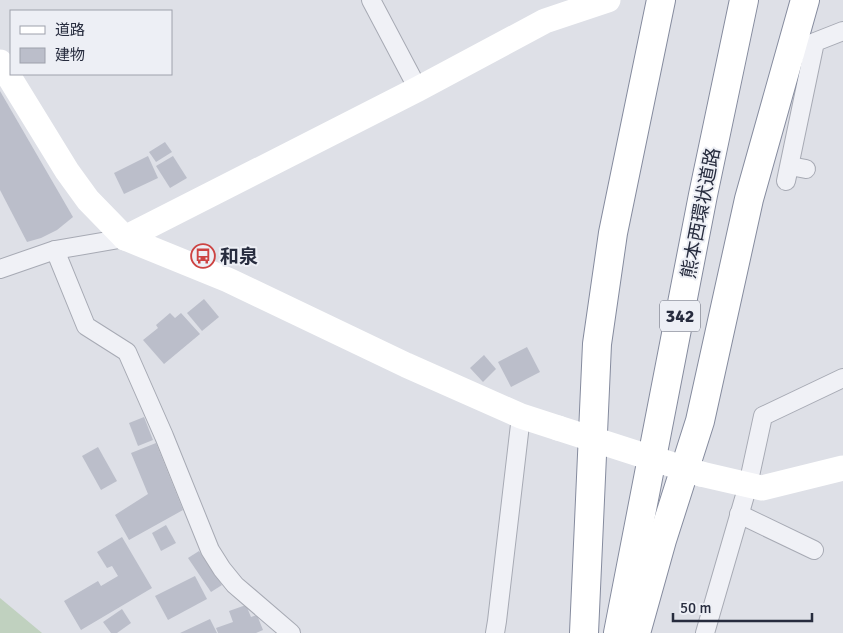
<svg xmlns="http://www.w3.org/2000/svg" width="843" height="633" font-family="Signika,'Noto Sans JP',sans-serif">
<style>
.green{fill:#c0d1bf}
.building{fill:#bbbeca}
.lines{fill:none;stroke-linecap:round;stroke-linejoin:round}
.street-casing{stroke:#a7aab4;stroke-width:20}
.highway-casing{stroke:#858b9e;stroke-width:30}
.street{stroke:#f0f1f6;stroke-width:18}
.secondary{stroke:#fff;stroke-width:25}
.highway{stroke:#fff;stroke-width:28}
.secondary-bridge{stroke:#fff;stroke-width:25}
.labels{text-anchor:middle;stroke-width:4;stroke-linejoin:round;paint-order:stroke}
.shield{fill:#edeff5;stroke:#626675;stroke-width:1}
.shield-label{font-size:18px;font-weight:bold;fill:#272c3e}
.street-label{font-size:19px;fill:#272c3e;stroke:#edeff5}
.poi-label{font-size:19px;font-weight:bold;fill:#272c3e;stroke:#edeff5;text-anchor:start}
</style>
<rect width="100%" height="100%" fill="#dee0e7"/>
<polygon class="green" points="0,598 42,633 0,633"/>
<g class="building">
<polygon points="0,91 73,217 57,230 41,238 27,242 0,190"/>
<polygon points="165,142 172,152 156,162 149,152"/>
<polygon points="148,156 158,178 124,194 114,173"/>
<polygon points="173,156 187,178 170,188 156,166"/>
<polygon points="204,299 219,317 202,331 187,313"/>
<polygon points="170,313 175,318 181,313 200,334 164,364 143,340 158,328 156,325"/>
<polygon points="527,347 540,372 511,387 498,362"/>
<polygon points="484,355 496,369 483,382 470,368"/>
<polygon points="144,417 153,440 138,446 129,423"/>
<polygon points="156,443 183,510 129,540 115,515 148,494 131,453"/>
<polygon points="98,447 117,481 101,490 82,456"/>
<polygon points="166,525 176,543 161,551 152,533"/>
<polygon points="122,537 152,588 81,630 64,601 98,581 101,586 118,576 112,566 107,568 97,552"/>
<polygon points="199,551 222,585 211,592 188,558"/>
<polygon points="195,576 207,599 168,620 155,596"/>
<polygon points="246,605 251,617 257,615 263,630 256,633 218,633 216,628 233,622 229,611"/>
<polygon points="122,609 131,623 117,633 111,633 103,622"/>
<polygon points="210,619 217,633 180,633"/>
</g>
<g class="lines">
<g class="street-casing">
<g id="street">
<polyline points="371,0 418,89"/>
<polyline points="790,166 806,169"/>
<polyline points="786,181 815,42 843,31"/>
<polyline points="55,250 86,326 127,352 164,436 210,550 222,569 235,585 291,633"/>
<polyline points="0,269 55,250 125,238"/>
<polyline points="739,514 814,550"/>
<polyline points="495,633 497,621 521,416"/>
<polyline points="705,633 748,485 763,416 843,378"/>
</g>
</g>
<g class="highway-casing">
<g id="highway">
<polyline points="584,633 597,344 613,233 661,0"/>
<polyline points="618,633 703,195 744,0"/>
<polyline points="636,633 662,540 700,421 749,199 805,0"/>
</g>
</g>
<use href="#street" class="street"/>
<g class="secondary">
<polyline points="0,62 67,171 88,200 125,238 228,280 406,365 521,416 558,428"/>
<polyline points="125,238 418,89 545,21 608,0"/>
<polyline points="701,474 762,488 843,468"/>
</g>
<use href="#highway" class="highway"/>
<polyline class="secondary-bridge" points="558,428 701,474"/>
</g>
<defs>
<g id="bus-ring" transform="scale(1.25)"><circle r="9.5" fill="#edeff5" stroke="#cd4342" stroke-width="1.5"/><path d="M-5-6H5V4H4V6H2V4H-2V6H-4V4H-5ZM-3.5-4V0h7V-4ZM-3.5 1.2v1.5H-2V1.2ZM2 1.2v1.5H3.5V1.2Z" fill="#cd4342"/></g>
</defs>
<g fill-rule="evenodd">
<use href="#bus-ring" x="203" y="256"/>
</g>
<g class="labels">
<rect class="shield" x="660" y="300.5" width="40" height="31" rx="4"/>
<g class="shield-label">
<text x="680" y="322">342</text>
</g>
<g class="street-label">
<text transform="translate(700 213) rotate(-79)" y="7">熊本西環状道路</text>
</g>
<g class="poi-label">
<text x="220" y="263">和泉</text>
</g>
</g>
<rect x="10" y="10" width="162" height="65" fill="#edeff5" stroke="#9ea1ac"/>
<rect x="20" y="26" width="25" height="8" fill="#ffffff" stroke="#9ea1ac"/>
<text x="55" y="35" font-size="15" fill="#272c3e">道路</text>
<rect x="20" y="48" width="25" height="15" fill="#bbbeca" stroke="#9ea1ac"/>
<text x="55" y="60" font-size="15" fill="#272c3e">建物</text>
<path d="M673 613v8h139v-8" fill="none" stroke="#272c3e" stroke-width="2.5"/>
<text x="680" y="613" font-size="15" fill="#272c3e" stroke="#edeff5" stroke-width="4" paint-order="stroke">50 m</text>
</svg>
